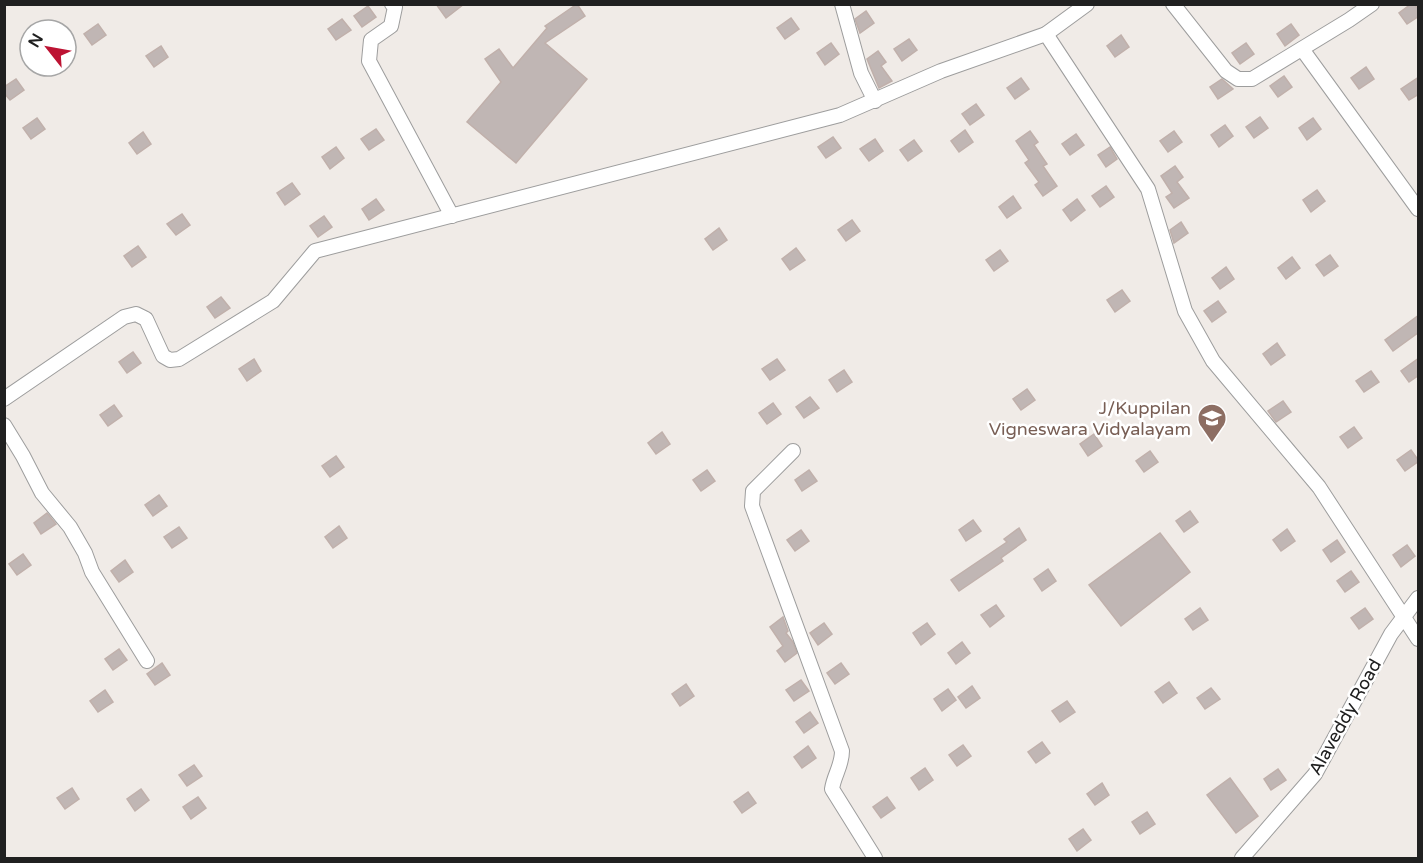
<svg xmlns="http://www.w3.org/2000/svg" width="1423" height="863" font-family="'Varela Round',sans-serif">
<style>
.building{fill:#c0b6b4;stroke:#c0b0ab;stroke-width:1.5}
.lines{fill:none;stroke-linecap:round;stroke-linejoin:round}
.minor-casing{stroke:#9d9d9d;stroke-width:16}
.minor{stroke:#fff;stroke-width:14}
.labels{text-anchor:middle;stroke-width:5;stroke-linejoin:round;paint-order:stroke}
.education-label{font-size:18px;fill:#785e54;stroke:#fff;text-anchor:end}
.street-label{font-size:18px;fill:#202020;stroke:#fff}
</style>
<rect width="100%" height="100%" fill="#f0ebe7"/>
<g class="building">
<polygon points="436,4 464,4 446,18"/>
<polygon points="577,4 585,16 545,43 587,79 516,163 467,122 501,82 485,59 499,49 513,68 547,28 545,26"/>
<polygon points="1411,4 1414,4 1419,10 1419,16 1407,24 1399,13"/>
<polygon points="368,6 376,17 362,27 354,16"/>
<polygon points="866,11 874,23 860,33 855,19"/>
<polygon points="791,18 799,29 785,39 777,28"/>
<polygon points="342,19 351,30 336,40 328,29"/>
<polygon points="98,24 106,35 92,45 84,34"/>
<polygon points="1291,24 1299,35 1285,46 1277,34"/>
<polygon points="1121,35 1129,47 1115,57 1107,46"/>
<polygon points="909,39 917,50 902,61 894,49"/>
<polygon points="831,43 839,54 825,65 817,53"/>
<polygon points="1246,43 1254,54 1240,64 1232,53"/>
<polygon points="161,46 168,57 154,67 146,56"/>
<polygon points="878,51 886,62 881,66 892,81 879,88 867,59"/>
<polygon points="1366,67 1374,79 1359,89 1351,78"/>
<polygon points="1284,76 1292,87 1278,97 1270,86"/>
<polygon points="1419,77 1419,94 1409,100 1401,89"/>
<polygon points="1021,78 1029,89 1015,99 1007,88"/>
<polygon points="16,79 24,90 10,100 4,93 4,87"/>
<polygon points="1222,79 1233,89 1218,99 1210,87"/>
<polygon points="976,104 984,115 970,125 962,114"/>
<polygon points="1260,117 1268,128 1254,138 1246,127"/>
<polygon points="37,118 45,129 31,139 23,128"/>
<polygon points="1313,118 1321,129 1307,140 1299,128"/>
<polygon points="1225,125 1233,136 1219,147 1211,135"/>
<polygon points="376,129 384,140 369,150 361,139"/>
<polygon points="965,130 973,142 959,152 951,141"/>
<polygon points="1030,131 1038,142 1034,145 1047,164 1043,166 1057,186 1043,196 1035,185 1039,182 1025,163 1029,160 1016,141"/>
<polygon points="1174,131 1182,142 1168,152 1160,141"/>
<polygon points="143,132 151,144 137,154 129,143"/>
<polygon points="1076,134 1084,145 1070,155 1062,144"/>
<polygon points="833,137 841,148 826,158 818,147"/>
<polygon points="875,139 883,151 869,161 860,149"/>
<polygon points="914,140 922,151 908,161 900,150"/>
<polygon points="336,147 344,158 330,169 322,157"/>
<polygon points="1110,147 1117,159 1106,167 1098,155"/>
<polygon points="1175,166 1183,177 1177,182 1189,198 1174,208 1166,197 1172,193 1161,176"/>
<polygon points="292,183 300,194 285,205 277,193"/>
<polygon points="1106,186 1114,197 1100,207 1092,196"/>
<polygon points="1317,190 1325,201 1311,212 1303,200"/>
<polygon points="1013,196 1021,208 1007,218 999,207"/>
<polygon points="376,199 384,210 369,220 362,209"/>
<polygon points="1077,199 1085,210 1071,221 1063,210"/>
<polygon points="182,214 190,225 176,235 167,224"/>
<polygon points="324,216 332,227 318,237 310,226"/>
<polygon points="852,220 860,231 846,241 838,230"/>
<polygon points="1181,222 1188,233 1174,243 1170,230"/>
<polygon points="719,228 727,240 713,250 705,239"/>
<polygon points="138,246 146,257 132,267 124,256"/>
<polygon points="796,248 805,260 790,270 782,259"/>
<polygon points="1000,250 1008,261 994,271 986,260"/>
<polygon points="1330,255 1338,266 1324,276 1316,265"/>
<polygon points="1292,257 1300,268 1286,279 1278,268"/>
<polygon points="1226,267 1234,279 1220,289 1212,278"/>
<polygon points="1122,290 1130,301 1115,312 1107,300"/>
<polygon points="221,297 230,308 215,318 207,307"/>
<polygon points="1218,301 1226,312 1212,322 1204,311"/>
<polygon points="1419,315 1419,332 1393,351 1385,340"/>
<polygon points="1277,343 1285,355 1271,365 1263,354"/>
<polygon points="133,352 141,363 127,373 119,362"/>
<polygon points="1419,358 1419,375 1409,382 1401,371"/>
<polygon points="254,359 261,371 247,381 239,369"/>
<polygon points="777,359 785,370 770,380 762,369"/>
<polygon points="844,370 852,382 837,392 829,380"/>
<polygon points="1371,371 1379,382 1364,392 1356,381"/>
<polygon points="1027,389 1035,400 1021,410 1013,399"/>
<polygon points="810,397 819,408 804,418 796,407"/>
<polygon points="1283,401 1291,412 1276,422 1268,411"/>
<polygon points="773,403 781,414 767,424 759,413"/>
<polygon points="114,405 122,416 108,426 100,415"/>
<polygon points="1354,427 1362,438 1348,448 1340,437"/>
<polygon points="662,432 670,444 656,454 648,443"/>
<polygon points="1094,434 1102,446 1088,456 1080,444"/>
<polygon points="1411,450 1419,461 1405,471 1397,460"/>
<polygon points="1150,451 1158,462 1144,472 1136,461"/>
<polygon points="336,456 344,467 330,477 322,466"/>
<polygon points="707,470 715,481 701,491 693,480"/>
<polygon points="809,470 817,481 802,491 795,480"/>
<polygon points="159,495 167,506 153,516 145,505"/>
<polygon points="1190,511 1198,522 1184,532 1176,521"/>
<polygon points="47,513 56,524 41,534 34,523"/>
<polygon points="973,520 981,531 966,541 959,530"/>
<polygon points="339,526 347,538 333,548 325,537"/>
<polygon points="179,527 187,538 172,548 164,537"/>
<polygon points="1019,528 1026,540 1001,558 1003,561 959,591 951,580 1007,542 1004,539"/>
<polygon points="1287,529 1295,541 1281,551 1273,540"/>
<polygon points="801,530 809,541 795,551 787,540"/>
<polygon points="1160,533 1190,572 1121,626 1089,585"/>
<polygon points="1337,540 1345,552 1331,562 1323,550"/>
<polygon points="1407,545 1415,556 1401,567 1393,555"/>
<polygon points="23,554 31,565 17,575 9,564"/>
<polygon points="125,560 133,572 119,582 111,571"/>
<polygon points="1048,569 1056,581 1042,591 1034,579"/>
<polygon points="1351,571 1359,582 1345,592 1337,581"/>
<polygon points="996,605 1004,616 990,627 981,615"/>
<polygon points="1200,608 1208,620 1193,630 1185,619"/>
<polygon points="1365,608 1373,619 1359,629 1351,618"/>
<polygon points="783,617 788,631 786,633 793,642 797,653 785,662 777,651 783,646 770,627"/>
<polygon points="824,623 832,634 818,645 810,633"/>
<polygon points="927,623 935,634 921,645 913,633"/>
<polygon points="962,642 970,653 956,664 948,653"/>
<polygon points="119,649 127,660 113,670 105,659"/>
<polygon points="162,663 170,675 155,685 147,674"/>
<polygon points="841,663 849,674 835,684 827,673"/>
<polygon points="801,680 809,691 794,701 786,690"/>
<polygon points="1169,682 1177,693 1163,703 1155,692"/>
<polygon points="686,684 694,696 680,706 672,694"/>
<polygon points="972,686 980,698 966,708 958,697"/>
<polygon points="1211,688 1220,699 1205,709 1197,698"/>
<polygon points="948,689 956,700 942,711 934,699"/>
<polygon points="105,690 113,702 98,712 90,701"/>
<polygon points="1067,701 1075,712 1060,722 1052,711"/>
<polygon points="810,712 818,723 804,733 796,722"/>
<polygon points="1042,742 1050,753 1036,763 1028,752"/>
<polygon points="963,745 971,756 957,766 949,755"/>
<polygon points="808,746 816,758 802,768 794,757"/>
<polygon points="194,765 202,776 187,786 179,775"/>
<polygon points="925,768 933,780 919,790 911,778"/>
<polygon points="1278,769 1286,780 1271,790 1264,779"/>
<polygon points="1230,778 1258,816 1236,833 1207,795"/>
<polygon points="1102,783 1109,795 1095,805 1087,794"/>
<polygon points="72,788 79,799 65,809 57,798"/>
<polygon points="141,789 149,800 135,811 127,799"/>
<polygon points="748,792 756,803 742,813 734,802"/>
<polygon points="198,797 206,808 191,819 183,807"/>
<polygon points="887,797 895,808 881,818 873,807"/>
<polygon points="1147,812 1155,824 1140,834 1132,822"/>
<polygon points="1083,829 1091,840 1077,851 1069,839"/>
</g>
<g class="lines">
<g class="minor-casing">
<g id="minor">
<polyline points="392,4 395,7 391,26 371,40 369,61 452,216"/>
<polyline points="842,4 861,73 875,101"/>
<polyline points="1173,4 1226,71 1238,79 1252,79 1349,20 1372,4"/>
<polyline points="1046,34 1087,4"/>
<polyline points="1302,49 1418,209"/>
<polyline points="4,399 124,317 136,314 146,319 163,356 170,360 179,359 273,301 315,251 840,115 941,71 1046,34 1148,189 1185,311 1213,361 1319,487 1418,639"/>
<polyline points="4,425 23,456 42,493 70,527 85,553 92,572 147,661"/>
<path d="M793 451 753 491 752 506 842 751C842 766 834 775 832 789L875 858"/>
<polyline points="1242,858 1315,774 1391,634 1418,598"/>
</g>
</g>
<use href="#minor" class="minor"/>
</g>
<defs>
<g id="school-pin" transform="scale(1.5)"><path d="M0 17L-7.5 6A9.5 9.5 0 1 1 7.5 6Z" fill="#8d6e63" stroke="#fff"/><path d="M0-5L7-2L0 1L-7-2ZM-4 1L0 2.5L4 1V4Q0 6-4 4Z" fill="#fff"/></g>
</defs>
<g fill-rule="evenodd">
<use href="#school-pin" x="1212" y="418"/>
</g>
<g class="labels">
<g class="education-label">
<text x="1191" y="414">J/Kuppilan<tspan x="1191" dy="21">Vigneswara Vidyalayam</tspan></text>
</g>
<g class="street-label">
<text transform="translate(1345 717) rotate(-61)" y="6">Alaveddy Road</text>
</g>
</g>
<rect width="1423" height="863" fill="none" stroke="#202020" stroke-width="12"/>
<g transform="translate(48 48) rotate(301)"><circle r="28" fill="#ffffff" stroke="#a6a6a6" stroke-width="1.5"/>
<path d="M0-4.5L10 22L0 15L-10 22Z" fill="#bd1333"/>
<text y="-9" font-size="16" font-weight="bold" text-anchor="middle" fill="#202020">N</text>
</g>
</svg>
